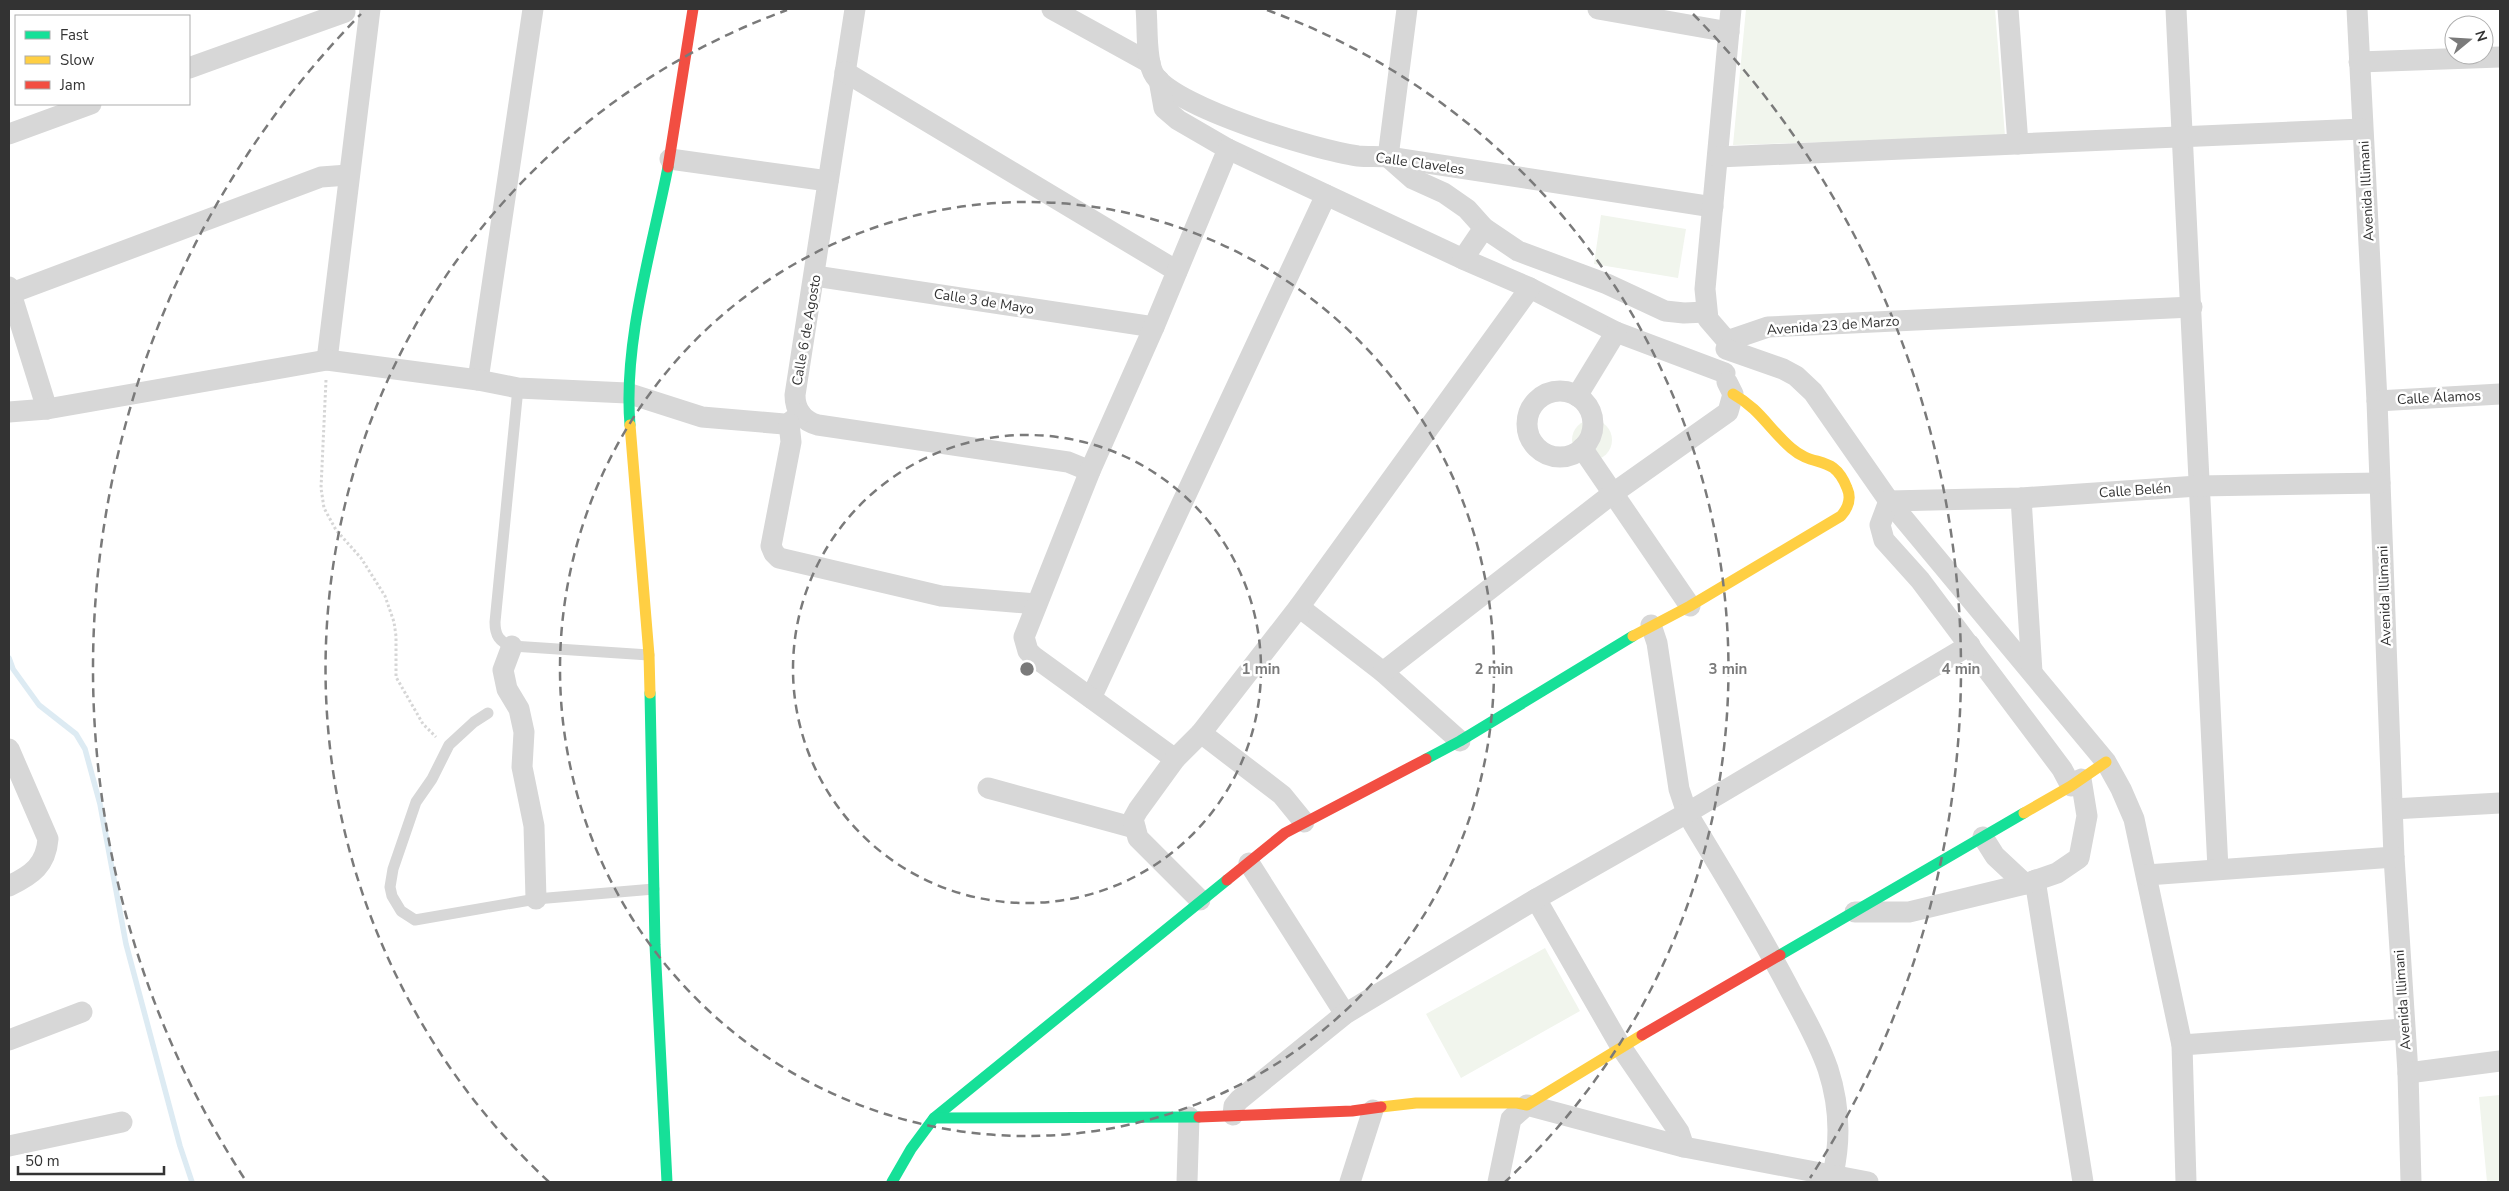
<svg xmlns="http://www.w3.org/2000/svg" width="2509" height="1191" font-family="'Nunito Sans',sans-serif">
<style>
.green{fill:#f1f5ed}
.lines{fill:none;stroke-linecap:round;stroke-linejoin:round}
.stream{stroke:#ddebf3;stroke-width:5.5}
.path{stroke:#d6d6d6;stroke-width:3;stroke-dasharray:2.5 2.5;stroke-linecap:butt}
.lane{stroke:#d7d7d7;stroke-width:11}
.street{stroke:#d7d7d7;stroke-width:21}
.fast{stroke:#16e098;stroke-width:11}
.slow{stroke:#ffcf43;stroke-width:11}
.jam{stroke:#f24e42;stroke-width:11}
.ring{fill:none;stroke:#7a7a7a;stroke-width:2.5;stroke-dasharray:9 6}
.labels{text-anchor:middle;stroke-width:5;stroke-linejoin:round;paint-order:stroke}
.street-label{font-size:14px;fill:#333;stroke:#fff}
.centre{fill:#7a7a7a;stroke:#fff;stroke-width:2.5}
.ring-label{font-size:15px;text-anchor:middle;font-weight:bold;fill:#7a7a7a;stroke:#fff;stroke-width:5;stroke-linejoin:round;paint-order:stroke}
</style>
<rect width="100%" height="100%" fill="#fff"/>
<g class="green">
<polygon points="1746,9 1995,9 2005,136 1733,145"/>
<polygon points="1601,215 1686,229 1678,278 1594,264"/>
<circle cx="1592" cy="440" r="20"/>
<polygon points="1545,948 1580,1011 1461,1078 1426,1014"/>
<polygon points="2500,1095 2500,1182 2487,1182 2479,1097"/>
</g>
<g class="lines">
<polyline class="stream" points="9,658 13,669 39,705 76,734 85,749 100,804 126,944 180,1146 192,1182"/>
<polyline class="path" points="326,380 321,488 324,508 336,530 361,558 385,596 394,622 396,636 396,677 423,724 436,737"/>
<g class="lane">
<path d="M518 388 495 622C495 635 499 642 512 646L649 655"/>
<polyline points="488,713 474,722 449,745 432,779 416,802 393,869 390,887 392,896 401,911 415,920 536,899 654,889"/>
</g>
<g class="street">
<path d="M855 9 795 395C795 411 803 421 818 425L1068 462 1090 471"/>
<polyline points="1052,9 1150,63"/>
<path d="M1146 9C1148 26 1145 62 1155 76 1179 109 1316 150 1358 156 1368 157 1378 156 1388 157L1713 207"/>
<polyline points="1407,9 1388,157 1413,179 1444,193 1467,209 1484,228 1518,251 1607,284 1665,311 1684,313 1706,312"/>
<polyline points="1598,9 1729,32"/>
<polyline points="1731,9 1705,289 1708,319 1727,341 1768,327 2192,307"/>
<polyline points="2008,9 2018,144"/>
<polyline points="2176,9 2218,869"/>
<polyline points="2357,9 2377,401 2394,857 2408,1073 2411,1182"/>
<polyline points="2359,62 2500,57"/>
<polyline points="189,68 345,12"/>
<polyline points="845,72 1177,271"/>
<polyline points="1159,80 1164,108 1178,120 1228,149 1463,259 1530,288 1616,332 1725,373"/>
<polyline points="9,134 91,104"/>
<polyline points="1718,157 2362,129"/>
<polyline points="670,159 828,181"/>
<polyline points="1463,259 1484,228"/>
<polyline points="815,276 1154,327"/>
<polyline points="9,287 47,409"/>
<polyline points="9,294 321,177 348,175"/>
<polyline points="1726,349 1783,369 1796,376 1813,392 1889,501 2106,762 2121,789 2134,819 2182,1045 2186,1182"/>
<polyline points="327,360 370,9"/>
<polyline points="478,380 533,9"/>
<circle cx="1560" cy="424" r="33"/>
<polyline points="1577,396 1616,332"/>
<polyline points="2377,401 2500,394"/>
<polyline points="9,412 47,409 327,360 478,380 518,388 627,393 702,417 784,424 789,423 801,414"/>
<polyline points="789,423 791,442 771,546 774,553 779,558 941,596 1036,604"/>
<polyline points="1582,448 1690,606"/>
<polyline points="2021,498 2032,672"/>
<polyline points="1299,607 1383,672 1460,741"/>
<path d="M1651 625 1657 643 1679 789 1687 813C1723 873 1760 932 1792 994 1805 1018 1819 1043 1828 1069 1839 1103 1841 1139 1833 1174"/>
<polyline points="512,646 503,670 507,689 519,709 524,732 522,767 534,826 536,899"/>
<polyline points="1383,672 1612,494 1728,412 1733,394 1727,382"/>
<polyline points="1091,698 1326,195"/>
<polyline points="1201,733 1282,795 1304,822"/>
<path d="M9 749 48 839C46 865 32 875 9 886"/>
<polyline points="1175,759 1033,656 1028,651 1024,637 1090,471 1154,327 1228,149"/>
<polyline points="2071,786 2062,769 1920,580 1884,540 1880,525 1889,501 2021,498 2198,486 2380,483"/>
<polyline points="988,788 1135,828"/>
<polyline points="2393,809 2500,803"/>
<polyline points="1983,837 1995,856 2025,884"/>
<polyline points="1249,863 1345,1014"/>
<polyline points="2147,875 2394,857"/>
<polyline points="2035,880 2083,1182"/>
<polyline points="1536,899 1621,1047 1679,1132 1684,1147"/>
<polyline points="1200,900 1138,838 1133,819 1138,810 1175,759 1201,733 1299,607 1530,288"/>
<polyline points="1855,912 1909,912 2025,884 2057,873 2079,858 2087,816 2081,779"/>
<polyline points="9,1040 82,1012"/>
<polyline points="2182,1045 2403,1029"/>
<polyline points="2408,1073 2500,1061"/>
<polyline points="1233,1115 1234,1106 1239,1100 1345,1014 1536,899 1687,813 1970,645"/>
<polyline points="9,1146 122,1122"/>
<polyline points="1187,1182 1189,1117"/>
<polyline points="1350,1182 1373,1110"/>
<polyline points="1498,1182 1511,1119 1527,1105 1684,1147 1868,1182"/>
</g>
<g class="fast">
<path d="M630 425C623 343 652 248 668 167"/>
<polyline points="650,693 655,945 667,1182"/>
<polyline points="1426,759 1460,741 1633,636"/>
<polyline points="1780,955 2024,813"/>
<polyline points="934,1118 1227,880"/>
<polyline points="892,1182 911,1149 934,1118 1199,1117"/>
</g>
<g class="slow">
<polyline points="630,425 649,655 650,693"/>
<path d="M1633 636 1690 606 1841 516C1848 508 1852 499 1847 488 1833 453 1815 469 1791 448 1769 429 1760 409 1733 394"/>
<polyline points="2024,813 2071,786 2106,762"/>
<polyline points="1381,1107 1416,1103 1517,1103 1527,1105 1642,1035"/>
</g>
<g class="jam">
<polyline points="668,167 693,9"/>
<polyline points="1227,880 1285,833 1426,759"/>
<polyline points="1642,1035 1780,955"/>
<polyline points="1199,1117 1352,1111 1381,1107"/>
</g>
</g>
<g class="ring">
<circle cx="1027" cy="669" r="234"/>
<circle cx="1027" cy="669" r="467"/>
<path d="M549 1182A701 701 0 0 1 787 10M1267 10A701 701 0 0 1 1505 1182"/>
<path d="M244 1178A934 934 0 0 1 361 14M1693 14A934 934 0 0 1 1810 1178"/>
</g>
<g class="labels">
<g class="street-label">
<text transform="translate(1420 163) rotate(8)" y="5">Calle Claveles</text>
<text transform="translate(2366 191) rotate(-93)" y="5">Avenida Illimani</text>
<text transform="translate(984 301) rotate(9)" y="5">Calle 3 de Mayo</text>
<text transform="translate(1833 325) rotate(-4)" y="5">Avenida 23 de Marzo</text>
<text transform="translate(806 330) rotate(-80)" y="5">Calle 6 de Agosto</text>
<text transform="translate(2439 397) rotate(-3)" y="5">Calle Álamos</text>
<text transform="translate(2135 490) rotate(-4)" y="5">Calle Belén</text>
<text transform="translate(2384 596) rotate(-92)" y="5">Avenida Illimani</text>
<text transform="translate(2402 1000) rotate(-94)" y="5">Avenida Illimani</text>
</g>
</g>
<circle cx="1027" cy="669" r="8" class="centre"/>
<g class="ring-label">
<text x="1261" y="674">1 min</text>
<text x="1494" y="674">2 min</text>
<text x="1728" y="674">3 min</text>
<text x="1961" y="674">4 min</text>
</g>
<rect width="2509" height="1191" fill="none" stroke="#333333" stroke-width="20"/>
<rect x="15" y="15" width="175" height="90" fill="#ffffff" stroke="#adadad"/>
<rect x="25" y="31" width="25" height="8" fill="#16e098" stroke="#adadad"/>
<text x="60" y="40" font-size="15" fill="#333333">Fast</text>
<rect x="25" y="56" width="25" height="8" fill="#ffcf43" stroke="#adadad"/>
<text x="60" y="65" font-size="15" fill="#333333">Slow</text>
<rect x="25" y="81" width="25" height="8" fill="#f24e42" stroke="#adadad"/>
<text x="60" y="90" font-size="15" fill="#333333">Jam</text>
<g transform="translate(2469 40) rotate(72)"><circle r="24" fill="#ffffff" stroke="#adadad"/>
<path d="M0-4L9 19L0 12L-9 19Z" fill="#7a7a7a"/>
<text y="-8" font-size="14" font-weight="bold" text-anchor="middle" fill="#333333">N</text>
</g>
<path d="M18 1166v8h146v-8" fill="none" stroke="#333333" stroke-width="2.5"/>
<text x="25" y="1166" font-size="15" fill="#333333" stroke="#ffffff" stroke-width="4" paint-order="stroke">50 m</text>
</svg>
